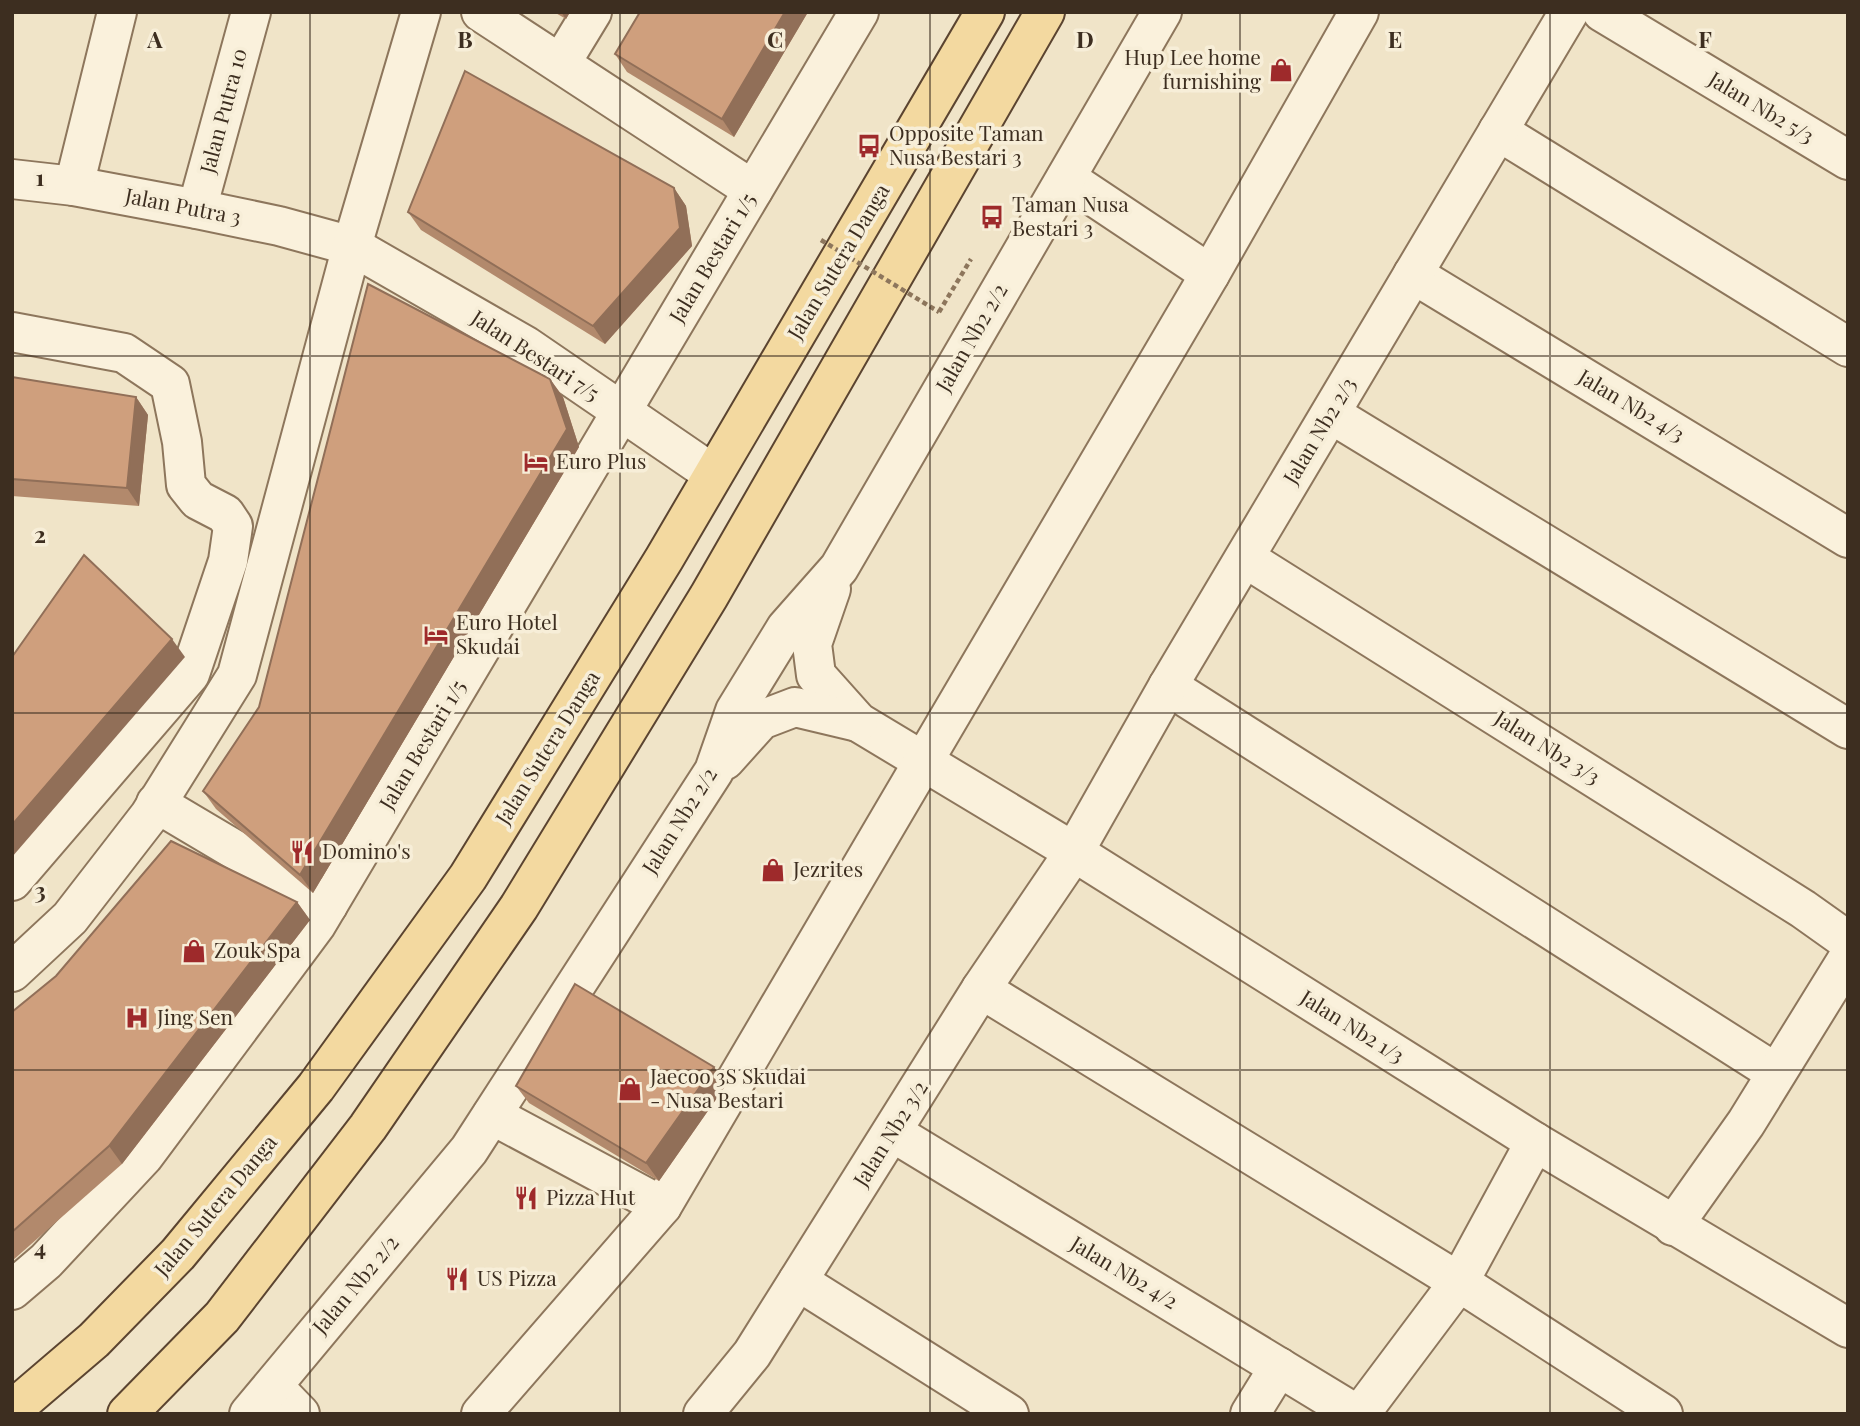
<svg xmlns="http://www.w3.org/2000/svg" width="1860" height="1426" font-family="'Playfair Display',serif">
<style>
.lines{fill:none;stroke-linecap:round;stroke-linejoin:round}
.minor-casing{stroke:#8d765c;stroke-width:42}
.major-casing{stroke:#5b4430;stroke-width:42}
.path{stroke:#8d765c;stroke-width:4.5;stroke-dasharray:5 3.5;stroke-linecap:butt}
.minor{stroke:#faf1dc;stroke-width:38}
.major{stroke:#f3d9a0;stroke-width:38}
.path-bridge{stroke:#8d765c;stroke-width:4.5;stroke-dasharray:5 3.5;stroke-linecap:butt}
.wall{fill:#b2896c}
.shaded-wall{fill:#916f58}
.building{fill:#cf9f7d;stroke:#916f58;stroke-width:2}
.grid{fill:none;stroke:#3d2e20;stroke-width:2;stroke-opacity:0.55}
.labels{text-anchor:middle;stroke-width:7;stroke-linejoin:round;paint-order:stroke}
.poi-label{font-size:21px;fill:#3d2e20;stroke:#f7eed8;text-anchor:start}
.street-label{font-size:21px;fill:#3d2e20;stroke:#f7eed8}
.grid-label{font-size:23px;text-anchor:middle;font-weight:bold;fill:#3d2e20;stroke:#f7eed8;stroke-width:7;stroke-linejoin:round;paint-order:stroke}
</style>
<rect width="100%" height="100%" fill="#f0e4c8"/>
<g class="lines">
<g class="minor-casing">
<g id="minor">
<polyline points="481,12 753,190"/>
<polyline points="1602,12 1848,160"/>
<polyline points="561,63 592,12"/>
<polyline points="1498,131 1848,347"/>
<polyline points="1066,178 1210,274"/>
<polyline points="12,179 74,186 197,209 279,226 352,246 526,346 713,474"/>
<polyline points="74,186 117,12"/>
<polyline points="197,209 251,12"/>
<polyline points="1413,274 1848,538"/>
<polyline points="12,332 124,353 170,384 182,442 186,485 198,500 225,514 233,526 228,561 190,674 12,881"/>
<polyline points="1331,414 1848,729"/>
<polyline points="1245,558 1803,909 1848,941"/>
<polyline points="831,589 812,644 816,675 858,722 1074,852 1535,1142 1848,1328"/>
<polyline points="1168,686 1776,1073"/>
<polyline points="725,760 761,720 795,707 858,722"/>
<polyline points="156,803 328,905"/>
<polyline points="12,972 70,918 149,816 237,675 352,246 421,12"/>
<polyline points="981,989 1459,1282 1663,1414"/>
<polyline points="492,1115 662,1206"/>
<polyline points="892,1132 1356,1414"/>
<polyline points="1673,1226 1746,1123 1848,958"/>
<polyline points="798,1281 1009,1414"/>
<polyline points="12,1290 46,1261 144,1156 316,925 859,12"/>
<polyline points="273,1386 300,1414"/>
<polyline points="249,1414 469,1150 714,771 735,711 786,628 839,568 1162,12"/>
<polyline points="481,1414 662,1206 1210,274 1359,12"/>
<polyline points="703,1414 752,1354 981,989 1074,852 1168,686 1569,12"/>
<polyline points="1250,1414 1279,1367"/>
<polyline points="1360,1414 1459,1282 1535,1142"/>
</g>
</g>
<g class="major-casing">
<g id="major">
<polyline points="12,1410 94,1340 178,1254 316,1087 468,877 664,559 985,12"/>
<polyline points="127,1414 222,1317 368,1127 519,907 709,596 1045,12"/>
</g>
</g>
<polyline class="path" points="939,312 971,259"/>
<use href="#minor" class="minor"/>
<use href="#major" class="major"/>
<polyline class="path-bridge" points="821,240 939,312"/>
</g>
<g class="wall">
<polygon points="554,12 570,12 566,19"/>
<polygon points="640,12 808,12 734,137 627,72 615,54"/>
<polygon points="674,188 686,206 692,246 605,344 421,230 408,212"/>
<polygon points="12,377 136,397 148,415 139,506 12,496"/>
<polygon points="550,379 563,397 579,447 313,893 216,809 203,791"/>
<polygon points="297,902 310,920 122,1164 12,1261 12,1012"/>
<polygon points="714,1067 726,1085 659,1181 529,1103 516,1086"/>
</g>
<g class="shaded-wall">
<polygon points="561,12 570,12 566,19"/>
<polygon points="785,12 808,12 734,137 722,119"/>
<polygon points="674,188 686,206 692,246 605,344 593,326"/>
<polygon points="550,379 563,397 579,447 313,893 300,875"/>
<polygon points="136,397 148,415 139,506 127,488"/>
<polygon points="172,639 185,657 12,857 12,825"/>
<polygon points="297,902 310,920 122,1164 109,1146"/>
<polygon points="714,1067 726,1085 659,1181 646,1163"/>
</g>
<g class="building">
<polygon points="640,12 785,12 722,119 615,54"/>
<polygon points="465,71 674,188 680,228 593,326 408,212"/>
<polygon points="368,284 550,379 567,429 300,875 203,791 259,707"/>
<polygon points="12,377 136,397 127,488 12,479"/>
<polygon points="84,555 172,639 12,825 12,657"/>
<polygon points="171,841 297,902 109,1146 12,1232 12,1012 56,976"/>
<polygon points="575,984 714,1067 646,1163 516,1086"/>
</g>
<path class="grid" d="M310 12V1414M620 12V1414M930 12V1414M1240 12V1414M1550 12V1414M12 356H1848M12 713H1848M12 1070H1848"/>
<defs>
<g id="shop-bare" transform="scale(1.89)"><path d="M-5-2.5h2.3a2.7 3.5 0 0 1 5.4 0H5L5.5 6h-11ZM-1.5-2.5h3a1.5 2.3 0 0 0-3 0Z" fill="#9e2a2b" stroke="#f7eed8" stroke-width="2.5" paint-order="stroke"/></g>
<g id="bus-bare" transform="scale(1.89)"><path d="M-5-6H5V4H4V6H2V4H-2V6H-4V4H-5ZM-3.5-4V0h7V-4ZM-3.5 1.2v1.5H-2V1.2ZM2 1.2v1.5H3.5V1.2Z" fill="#9e2a2b" stroke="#f7eed8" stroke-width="2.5" paint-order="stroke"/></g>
<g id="hotel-bare" transform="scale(1.89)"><path d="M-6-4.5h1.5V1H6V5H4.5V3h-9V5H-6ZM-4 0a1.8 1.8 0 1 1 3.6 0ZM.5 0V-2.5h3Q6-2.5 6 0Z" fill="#9e2a2b" stroke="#f7eed8" stroke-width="2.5" paint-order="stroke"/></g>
<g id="restaurant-bare" transform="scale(1.89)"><path d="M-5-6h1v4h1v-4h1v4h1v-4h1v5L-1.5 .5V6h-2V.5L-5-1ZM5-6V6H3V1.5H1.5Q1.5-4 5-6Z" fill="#9e2a2b" stroke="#f7eed8" stroke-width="2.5" paint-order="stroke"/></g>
<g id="hospital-bare" transform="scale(1.89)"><path d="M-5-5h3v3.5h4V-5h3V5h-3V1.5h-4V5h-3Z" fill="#9e2a2b" stroke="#f7eed8" stroke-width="2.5" paint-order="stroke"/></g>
</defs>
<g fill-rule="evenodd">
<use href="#shop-bare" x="1281" y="70"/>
<use href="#bus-bare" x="869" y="146"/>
<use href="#bus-bare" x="992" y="217"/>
<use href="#hotel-bare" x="536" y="462"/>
<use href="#hotel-bare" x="436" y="635"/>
<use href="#restaurant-bare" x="302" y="852"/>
<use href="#shop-bare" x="773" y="870"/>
<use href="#shop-bare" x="194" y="951"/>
<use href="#hospital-bare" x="137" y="1018"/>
<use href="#shop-bare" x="630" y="1089"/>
<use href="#restaurant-bare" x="526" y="1198"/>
<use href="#restaurant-bare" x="457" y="1279"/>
</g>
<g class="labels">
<g class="poi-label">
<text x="1261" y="65" text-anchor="end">Hup Lee home<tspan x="1261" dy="24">furnishing</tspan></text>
<text x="889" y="141">Opposite Taman<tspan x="889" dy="24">Nusa Bestari 3</tspan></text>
<text x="1012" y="212">Taman Nusa<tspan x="1012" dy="24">Bestari 3</tspan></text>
<text x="556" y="469">Euro Plus</text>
<text x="456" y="630">Euro Hotel<tspan x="456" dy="24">Skudai</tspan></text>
<text x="322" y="859">Domino's</text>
<text x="793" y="877">Jezrites</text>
<text x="214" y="958">Zouk Spa</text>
<text x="157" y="1025">Jing Sen</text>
<text x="650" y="1084">Jaecoo 3S Skudai<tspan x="650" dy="24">- Nusa Bestari</tspan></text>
<text x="546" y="1205">Pizza Hut</text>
<text x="477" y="1286">US Pizza</text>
</g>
<g class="street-label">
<text transform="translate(1761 108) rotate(31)" y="7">Jalan Nb2 5/3</text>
<text transform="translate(224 111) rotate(-75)" y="7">Jalan Putra 10</text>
<text transform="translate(183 207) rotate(11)" y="7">Jalan Putra 3</text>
<text transform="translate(713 258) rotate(-59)" y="7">Jalan Bestari 1/5</text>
<text transform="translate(839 262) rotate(-59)" y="7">Jalan Sutera Danga</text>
<text transform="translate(972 338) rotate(-60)" y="7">Jalan Nb2 2/2</text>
<text transform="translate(535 356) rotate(33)" y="7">Jalan Bestari 7/5</text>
<text transform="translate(1631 406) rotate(31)" y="7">Jalan Nb2 4/3</text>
<text transform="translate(1320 431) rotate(-59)" y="7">Jalan Nb2 2/3</text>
<text transform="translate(423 745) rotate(-59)" y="7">Jalan Bestari 1/5</text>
<text transform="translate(548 748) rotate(-58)" y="7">Jalan Sutera Danga</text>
<text transform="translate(1547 748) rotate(32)" y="7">Jalan Nb2 3/3</text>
<text transform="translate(680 821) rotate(-58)" y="7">Jalan Nb2 2/2</text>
<text transform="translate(1352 1027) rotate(32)" y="7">Jalan Nb2 1/3</text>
<text transform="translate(891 1134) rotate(-58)" y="7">Jalan Nb2 3/2</text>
<text transform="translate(216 1206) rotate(-50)" y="7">Jalan Sutera Danga</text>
<text transform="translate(1124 1273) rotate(31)" y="7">Jalan Nb2 4/2</text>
<text transform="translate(356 1285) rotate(-50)" y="7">Jalan Nb2 2/2</text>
</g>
</g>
<g class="grid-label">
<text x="155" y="48">A</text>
<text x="465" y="48">B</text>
<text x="775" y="48">C</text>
<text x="1085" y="48">D</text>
<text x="1395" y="48">E</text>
<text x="1705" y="48">F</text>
<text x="40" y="186">1</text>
<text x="40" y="543">2</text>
<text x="40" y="899">3</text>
<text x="40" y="1256">4</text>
</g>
<rect width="1860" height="1426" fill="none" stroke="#3d2e20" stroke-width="28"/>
</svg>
